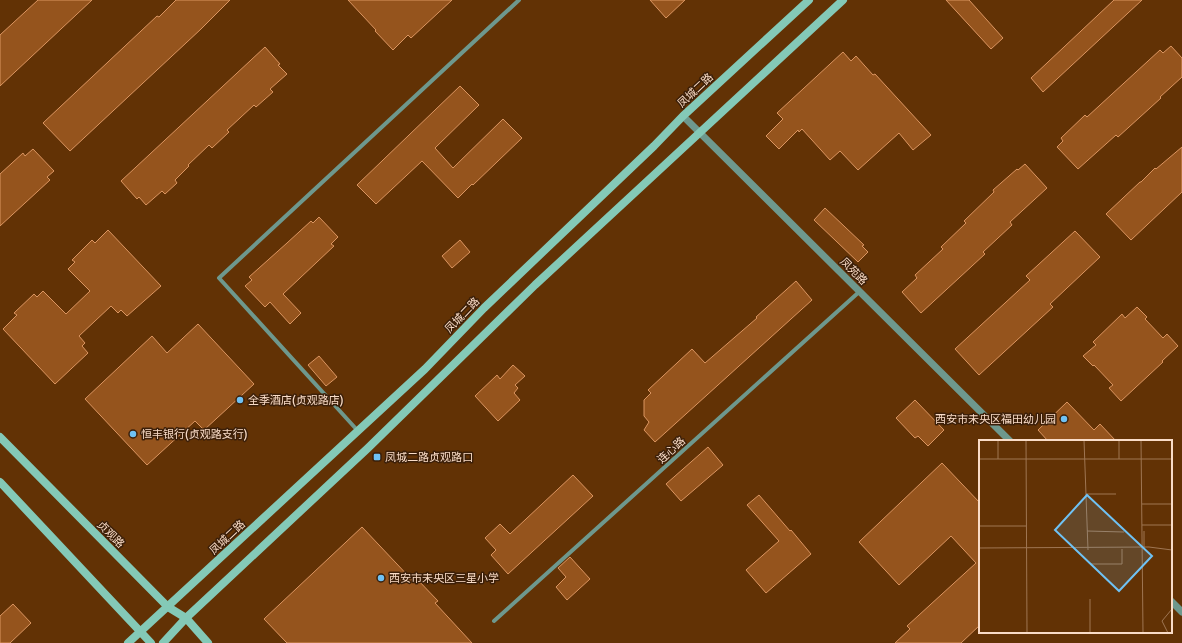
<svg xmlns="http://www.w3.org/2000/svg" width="1182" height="643" font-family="Signika,'Noto Sans SC',sans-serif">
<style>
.building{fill:#95541d;stroke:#db9561}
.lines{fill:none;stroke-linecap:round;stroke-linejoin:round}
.minor{stroke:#6e988d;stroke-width:4}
.tertiary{stroke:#6e988d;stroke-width:7}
.secondary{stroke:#84c9b7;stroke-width:8}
.poi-dot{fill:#6fc2f4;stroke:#3b1f09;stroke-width:1.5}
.labels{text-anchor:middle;stroke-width:3;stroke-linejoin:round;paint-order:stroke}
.street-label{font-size:11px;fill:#fadcc7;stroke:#3b1f09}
.poi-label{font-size:11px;fill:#fadcc7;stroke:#3b1f09;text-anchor:start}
.inset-road{fill:none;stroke:#9f7653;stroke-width:1}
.view{fill:#6fc2f4;fill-opacity:0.15;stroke:#6fc2f4;stroke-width:2}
.inset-edge{fill:none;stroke:#fadcc7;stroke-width:2}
</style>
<rect width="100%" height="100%" fill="#623205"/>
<g class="building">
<polygon points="38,0 92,0 0,86 0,35"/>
<polygon points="176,0 230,0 201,29 70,151 43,123 157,16 159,17"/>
<polygon points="348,0 452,0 411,38 408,35 393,50 375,31 376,30"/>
<polygon points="650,0 685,0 666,18"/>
<polygon points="946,0 969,0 1003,38 991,49"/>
<polygon points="1114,0 1142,0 1043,92 1031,78"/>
<polygon points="1171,46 1182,58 1182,77 1160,97 1161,98 1118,137 1116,135 1078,169 1057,147 1063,141 1061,138 1085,115 1087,117 1160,50 1163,53"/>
<polygon points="265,47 280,64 278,65 287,74 270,89 273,92 256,107 254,105 227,130 229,132 212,148 209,145 188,165 189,166 175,180 177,183 165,194 162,191 146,205 139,197 137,199 121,181"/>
<polygon points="843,52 851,61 856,56 873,75 875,74 931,135 913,150 899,133 858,170 840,151 830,160 802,129 799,132 798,130 779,149 766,136 783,119 777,113"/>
<polygon points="460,86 479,105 435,148 453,168 503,119 522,138 473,185 472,184 458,198 422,161 376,204 357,185"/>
<polygon points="1182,147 1182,192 1131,240 1106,214 1140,182 1141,182 1155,168 1156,169"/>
<polygon points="33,149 54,171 47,177 50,180 0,226 0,174 23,153 25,156"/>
<polygon points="1025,164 1047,188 1010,222 1012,225 983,252 985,254 921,313 902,292 917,278 915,275 943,249 941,247 966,223 964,221 994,192 993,190 1017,169 1018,170"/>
<polygon points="825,208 864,245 862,246 868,252 858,262 814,220"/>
<polygon points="319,217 338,237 331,244 334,246 283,294 301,313 290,324 270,302 265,307 245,286 252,280 249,277 287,243 311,221 313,223"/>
<polygon points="108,230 161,286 127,316 121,310 118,313 111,306 79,336 85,343 82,346 88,353 55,384 3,329 17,315 14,313 34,294 37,297 43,291 66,314 90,291 68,269 75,262 72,260 92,240 95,243"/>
<polygon points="1075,231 1100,257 1050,304 1053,307 979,375 955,349 1030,280 1026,276"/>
<polygon points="460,240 470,252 452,268 442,256"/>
<polygon points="796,281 812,300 655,442 644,430 649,422 644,416 644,400 651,393 648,390 692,349 705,363 757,318 756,317"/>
<polygon points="1137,307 1147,317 1145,319 1163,338 1167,334 1178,346 1162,361 1163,362 1121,401 1109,388 1113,385 1094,365 1093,366 1083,356 1096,345 1093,342 1122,314 1125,318"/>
<polygon points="198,324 254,384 204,430 195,421 147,465 85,399 152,336 167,353"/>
<polygon points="319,356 337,377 326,386 308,365"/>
<polygon points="513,365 525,376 515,385 518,388 514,393 520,400 498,421 475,396 497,375 500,379"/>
<polygon points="915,400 944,430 928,446 918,436 915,438 896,418"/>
<polygon points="1067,402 1094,430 1100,424 1116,441 1048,441 1038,430"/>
<polygon points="708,447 723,465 681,501 666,484"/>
<polygon points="942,463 980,503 980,625 961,643 895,643 910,629 907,626 976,563 951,536 899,585 859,542"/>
<polygon points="573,475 593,496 508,574 491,555 496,550 485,538 500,524 510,534"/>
<polygon points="759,495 790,531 791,530 811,554 766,593 746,570 779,541 747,505"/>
<polygon points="362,527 413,581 416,578 438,601 435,603 472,643 287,643 264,619"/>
<polygon points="570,557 590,579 567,600 556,587 566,577 558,568"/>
<polygon points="13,604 31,623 10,643 0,643 0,616"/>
</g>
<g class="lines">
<g class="minor">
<polyline points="358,431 219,278 519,0"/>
<polyline points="494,621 859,292"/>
</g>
<g class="tertiary">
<polyline points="683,116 1010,441"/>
<polyline points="1171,601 1182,612"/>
</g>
<g class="secondary">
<polyline points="0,437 168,607 186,618 208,643"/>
<polyline points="0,482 151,643"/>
<polyline points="128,643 425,369 484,308 654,146 683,116 809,0"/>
<polyline points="163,643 186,618 368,448 535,285 843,0"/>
</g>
</g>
<g class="poi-dot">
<circle cx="240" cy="400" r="4"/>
<circle cx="1064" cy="419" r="4"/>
<circle cx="133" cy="434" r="4"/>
<rect x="373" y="453" width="8" height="8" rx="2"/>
<circle cx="381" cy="578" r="4"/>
</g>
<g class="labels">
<g class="street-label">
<text transform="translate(695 90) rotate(-43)" y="4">凤城二路</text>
<text transform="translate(854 271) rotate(45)" y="4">凤苑路</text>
<text transform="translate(462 315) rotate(-46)" y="4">凤城二路</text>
<text transform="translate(671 450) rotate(-42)" y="4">连心路</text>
<text transform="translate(111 534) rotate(45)" y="4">贞观路</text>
<text transform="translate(227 537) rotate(-43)" y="4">凤城二路</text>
</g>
<g class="poi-label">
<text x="248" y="404">全季酒店(贞观路店)</text>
<text x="1056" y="423" text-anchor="end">西安市未央区福田幼儿园</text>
<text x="141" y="438">恒丰银行(贞观路支行)</text>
<text x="385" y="461">凤城二路贞观路口</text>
<text x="389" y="582">西安市未央区三星小学</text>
</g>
</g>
<g transform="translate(979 440)">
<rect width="193" height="193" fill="#623205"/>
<path class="inset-road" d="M47 0 48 193M105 0 109 110M162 0 164 193M0 19H193M19 19V0M140 19V0M107 54H137M163 64H193M163 85H193M0 86H47M108 91 145 92M165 91V108M0 108 170 107 193 110M111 124H143V109M111 193V159M189 193 183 181 193 169"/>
<path class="view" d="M108 55 173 116 140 151 76 90Z"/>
<rect width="193" height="193" class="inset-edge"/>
</g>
</svg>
